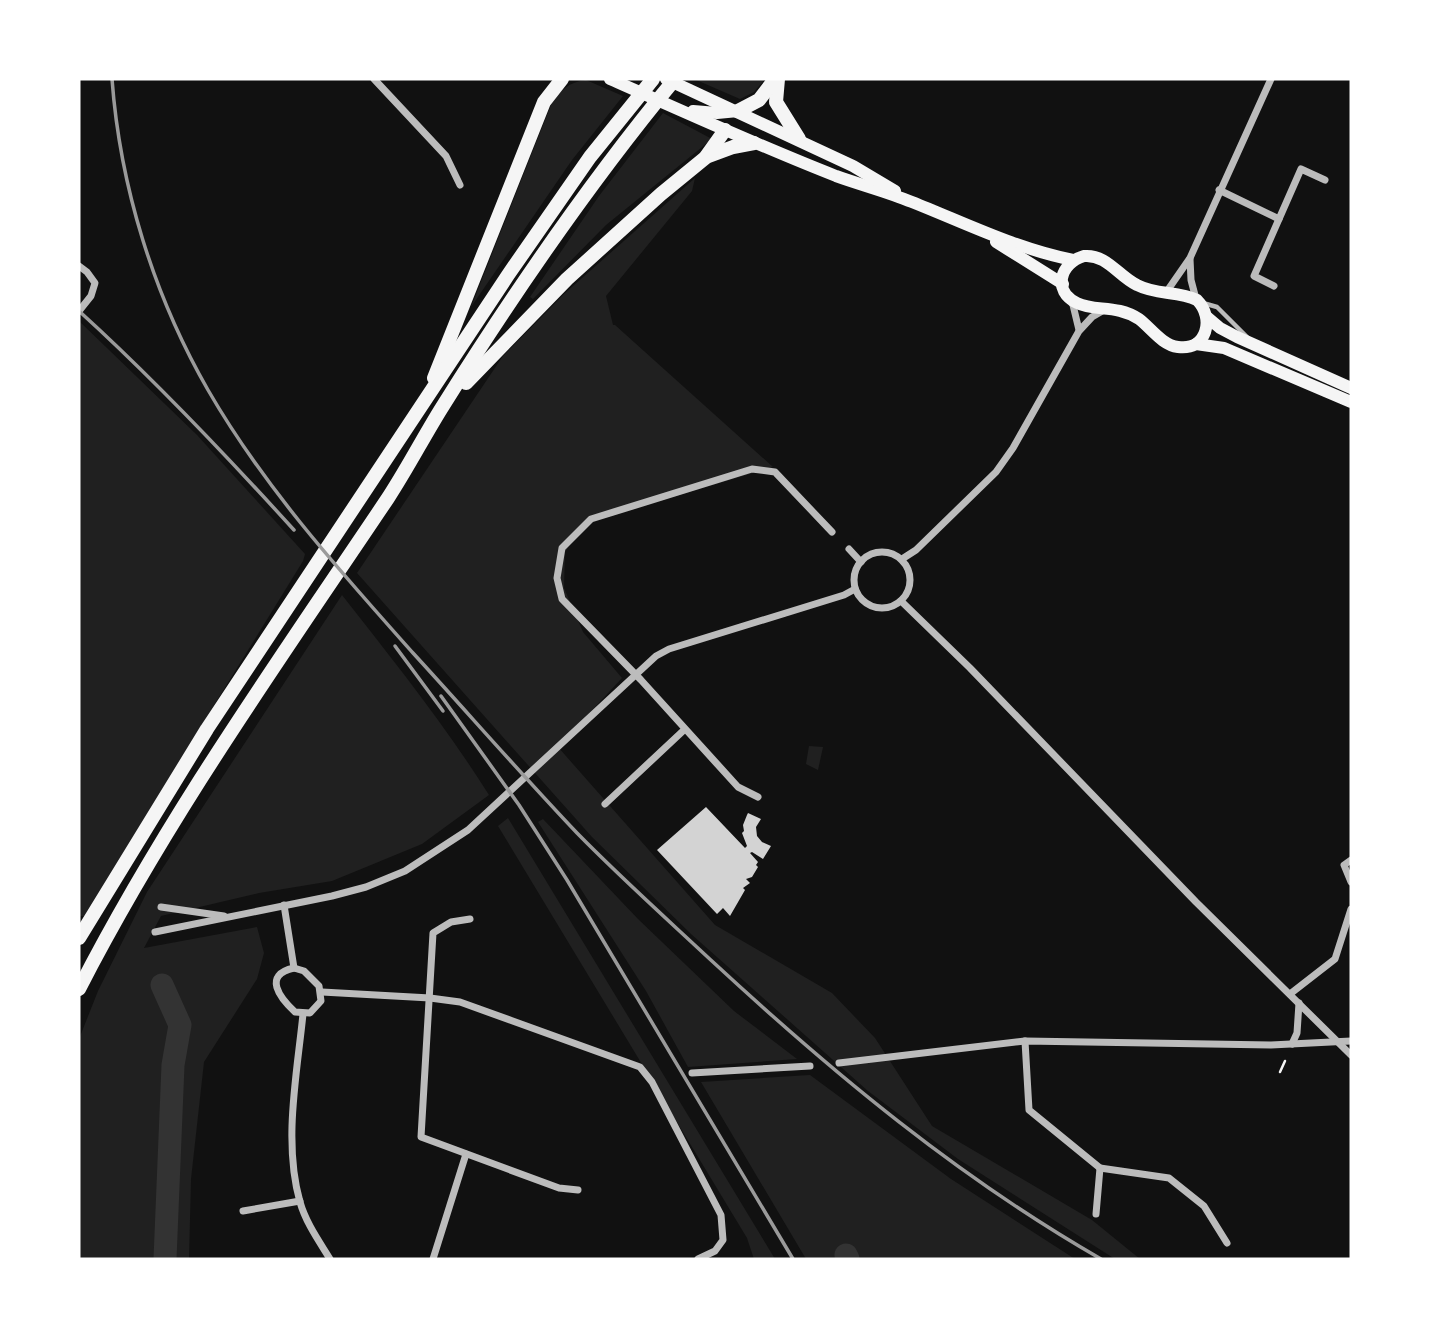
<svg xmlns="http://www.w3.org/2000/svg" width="1430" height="1338" font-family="Manrope,sans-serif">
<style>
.green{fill:#202020}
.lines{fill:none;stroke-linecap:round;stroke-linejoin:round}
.river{stroke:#333;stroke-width:23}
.building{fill:#d3d3d3}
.path{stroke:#f5f5f5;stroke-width:2.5}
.service{stroke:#bcbcbc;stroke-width:4.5}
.minor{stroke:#bcbcbc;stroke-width:7}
.primary{stroke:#f5f5f5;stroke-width:12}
.trunk{stroke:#f5f5f5;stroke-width:14}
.rail{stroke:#9a9a9a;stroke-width:3.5}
</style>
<rect width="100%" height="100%" fill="#111"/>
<g class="green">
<polygon points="694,79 765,79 754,92 740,99"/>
<path d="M586 80 623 96 572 160 471 307 551 105C560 90 569 82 586 80Z"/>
<polygon points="663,113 712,139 606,225 533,299 530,297 599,196"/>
<polygon points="695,178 692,191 606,296 613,325 615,325 773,467 585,523 565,552 564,588 583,632 622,678 558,747 715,925 832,993 875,1038 932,1126 1092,1220 1140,1259 1115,1259 958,1159 868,1091 691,934 592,837 357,573 503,356 564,294"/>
<polygon points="79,321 197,435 305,554 303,561 84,916 79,916"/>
<path d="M342 595C393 660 445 725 489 795L422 844 332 881 259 893 161 916 144 948 257 927 264 953 257 979 204 1062 191 1179 189 1259H79V1039L98 991 147 892Z"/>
<polygon points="809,746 823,747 818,770 806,764"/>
<polygon points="508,818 775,1259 754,1259 747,1238 498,826"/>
<polygon points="543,819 638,919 734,1011 797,1059 688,1067 646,991 538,822"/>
<polygon points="810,1075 951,1179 1075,1259 806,1259 701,1082"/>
</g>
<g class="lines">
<g class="river">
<polyline points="162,985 180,1025 173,1065 165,1259"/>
<polyline points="846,1255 848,1259"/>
</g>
</g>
<polygon class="building" points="706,807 745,848 747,846 742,833 744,831 743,825 747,815 748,813 761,819 756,827 757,836 762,842 771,846 763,859 752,852 750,853 758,862 756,865 758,867 752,877 746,879 750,883 743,888 745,890 730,916 723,908 717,914 657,850"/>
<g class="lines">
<polyline class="path" points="1280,1072 1285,1061"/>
<polyline class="service" points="1203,303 1217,307 1247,337"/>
<g class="minor">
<polyline points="374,79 446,156 460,185"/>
<polyline points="1219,190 1279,219"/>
<polyline points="1190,259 1191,280 1196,299"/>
<polyline points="79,266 87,272 95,283 91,296 79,311"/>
<polyline points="1274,286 1254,276 1301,169 1325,180"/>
<polyline points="1165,294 1190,258 1271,79"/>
<polyline points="1072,301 1079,330"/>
<polyline points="849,549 861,562"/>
<circle cx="882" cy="580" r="28"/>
<polyline points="902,559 916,550 996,472 1013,448 1079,331 1092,317 1104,310"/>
<polyline points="901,601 970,668 1196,902 1351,1055"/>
<polyline points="758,797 738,787 641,680 562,599 557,578 562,548 591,519 752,469 775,472 832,532"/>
<polyline points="605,804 684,730"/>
<polyline points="1351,860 1344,865 1351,882"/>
<polyline points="284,905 294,968"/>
<polyline points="161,907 224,916"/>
<polyline points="470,919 451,922 433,933 421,1137 559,1188 578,1190"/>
<polyline points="155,932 332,896 366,887 405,871 468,830 656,656 669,649 844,595 855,589"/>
<path d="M294 968 304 971 319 986 321 1001 310 1013 295 1012C280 998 262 975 294 968Z"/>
<polyline points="322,992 430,998 460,1002 640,1067 652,1082 721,1215 723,1240 715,1251 698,1259"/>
<polyline points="1290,994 1335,959 1351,909"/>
<path d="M303 1014C297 1074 283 1142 300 1202 306 1223 319 1241 330 1259"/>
<polyline points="1025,1041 1029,1110 1100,1168 1169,1178 1204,1206 1227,1243"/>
<polyline points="1292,1044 1297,1033 1299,1003"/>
<polyline points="839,1063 1025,1041 1271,1045 1351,1041"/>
<polyline points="692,1073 810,1066"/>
<polyline points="243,1211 300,1201"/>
<polyline points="1096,1214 1100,1168"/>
<polyline points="433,1259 466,1154"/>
</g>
<g class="primary">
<path d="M610 79C685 112 759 146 836 176 861 185 888 192 912 202 965 223 1017 249 1073 260"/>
<polyline points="666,79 853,166 895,191"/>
<polyline points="693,111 717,113 738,111"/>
<polyline points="996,242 1063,284"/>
<path d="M1084 256C1107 254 1118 276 1137 285 1156 295 1178 291 1197 300 1215 318 1207 351 1178 347 1162 345 1151 328 1139 319 1116 304 1095 312 1077 303 1052 291 1060 263 1084 256Z"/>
<polyline points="1207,317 1220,328 1237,337 1351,388"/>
<polyline points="1196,344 1224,348 1351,402"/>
</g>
<g class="trunk">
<polyline points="778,79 776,102 799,139"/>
<polyline points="738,111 759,100 775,79"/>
<polyline points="706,157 733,147 754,143"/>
<polyline points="434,378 544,102 562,79"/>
<polyline points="466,383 567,279 661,194 705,158 725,130"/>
<polyline points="79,938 207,729 508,275 590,157 653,79"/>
<path d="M79 989C168 816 280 659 388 498 407 469 423 438 441 409 513 294 589 183 675 79"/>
</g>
<g class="rail">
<path d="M112 79C120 187 154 296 208 390 264 487 339 570 413 653 468 713 521 774 577 833 621 878 667 919 713 962 833 1073 958 1177 1101 1259"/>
<path d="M79 311C155 380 225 454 294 530"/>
<polyline points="395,646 443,711"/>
<polyline points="441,696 519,805 567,880 793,1259"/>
</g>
</g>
<rect width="1430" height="1338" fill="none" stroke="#ffffff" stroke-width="161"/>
</svg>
